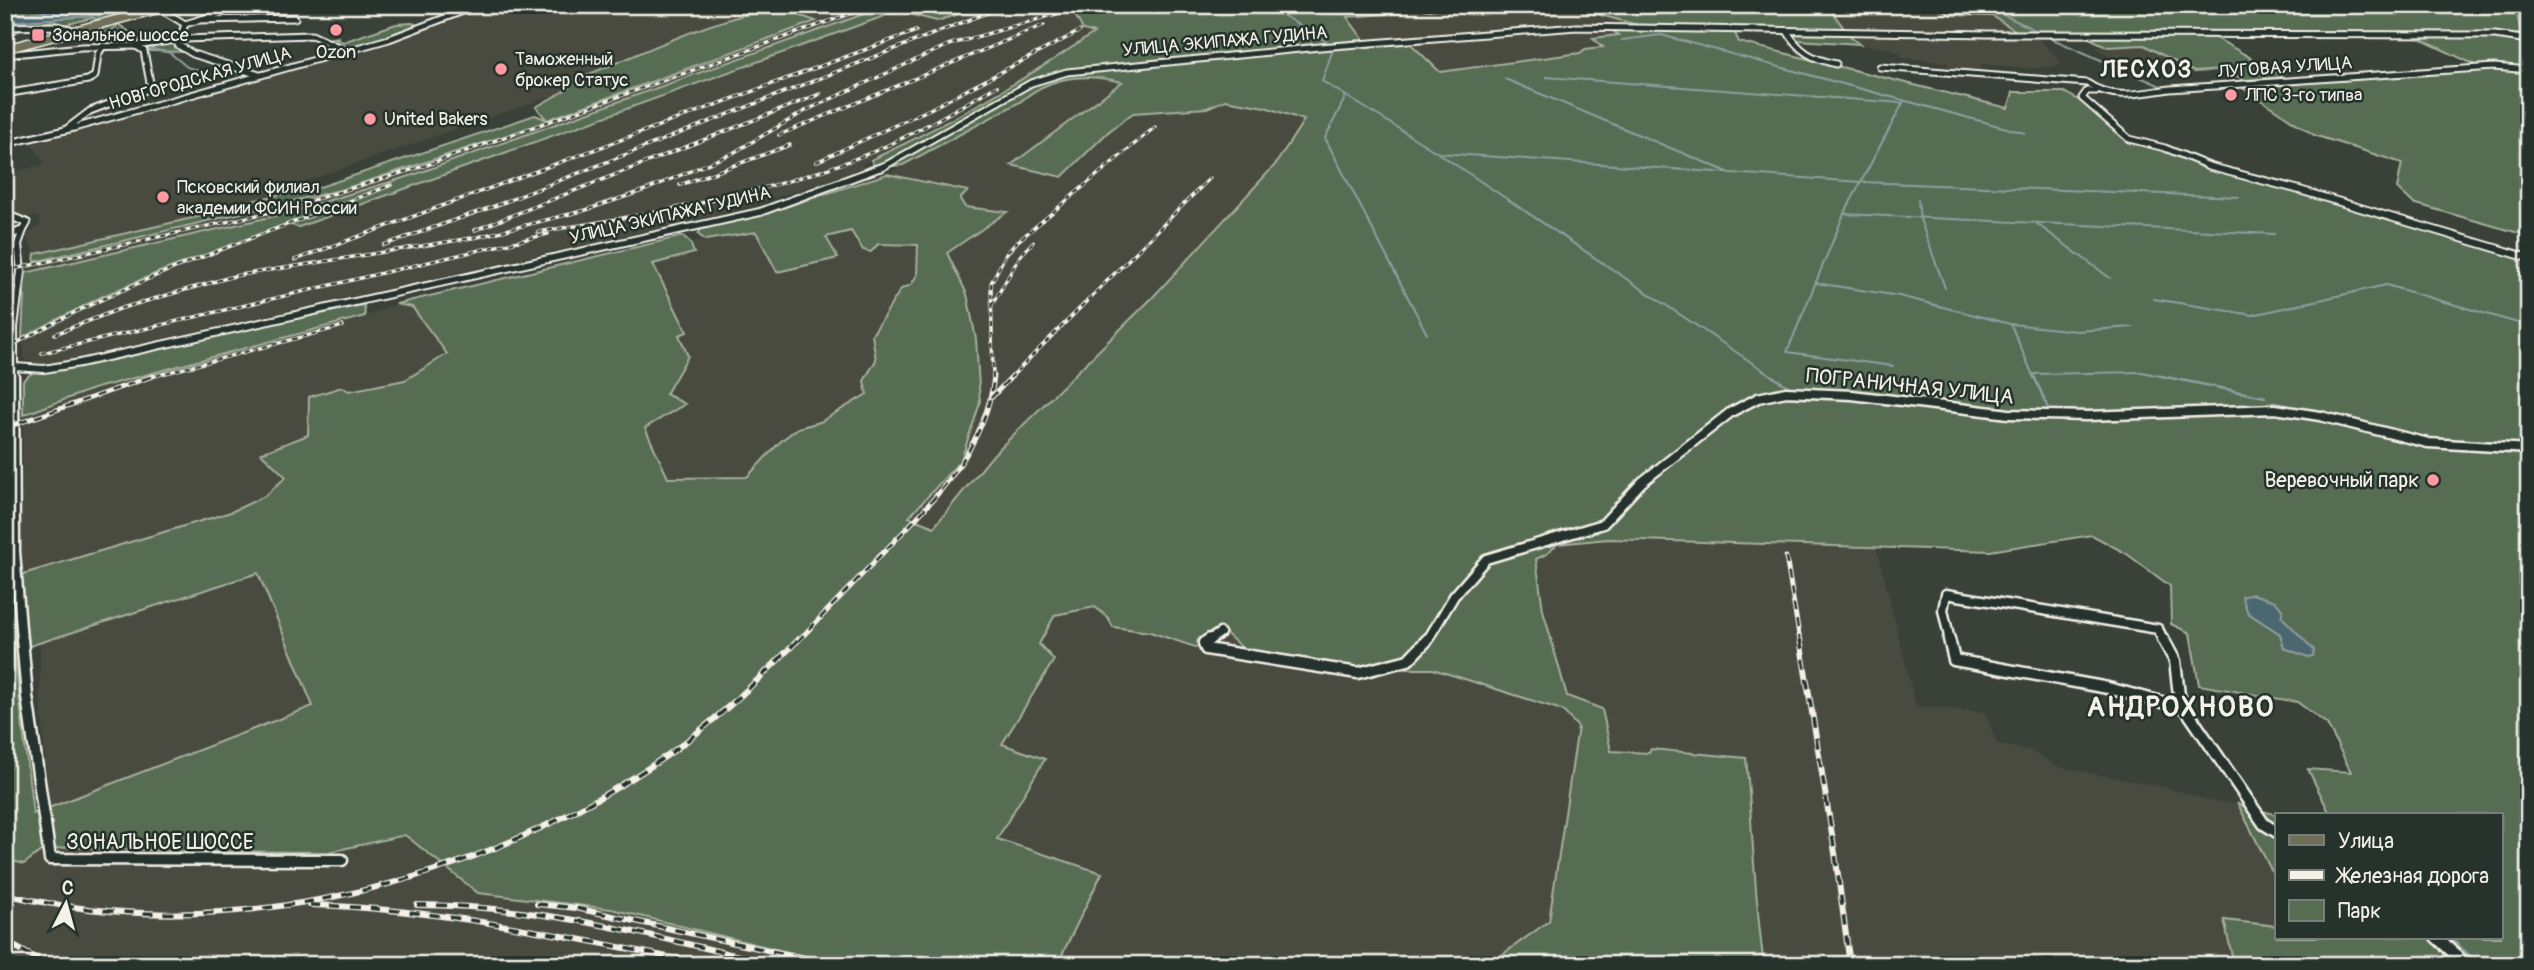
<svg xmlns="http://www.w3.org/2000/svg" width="2534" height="970" font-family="Pangolin,sans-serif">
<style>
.built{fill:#484b40}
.green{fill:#576d52;stroke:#a6af9d;stroke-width:2;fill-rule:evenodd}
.water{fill:#4b6771;stroke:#8f9ea1;stroke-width:2}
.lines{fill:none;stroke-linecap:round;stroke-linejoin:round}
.stream-far2{stroke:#8f9ea1;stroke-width:2}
.stream-far1{stroke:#8f9ea1;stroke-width:2.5}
.stream{stroke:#8f9ea1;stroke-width:3.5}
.street-far3-casing{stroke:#f4f1e8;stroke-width:9}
.street-far2-casing{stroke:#f4f1e8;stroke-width:10}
.street-far1-casing{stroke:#f4f1e8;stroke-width:13}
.street-casing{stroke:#f4f1e8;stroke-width:15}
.primary-casing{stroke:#f4f1e8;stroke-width:11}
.highway-casing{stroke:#f4f1e8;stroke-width:5}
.street-far3{stroke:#26332d;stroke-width:5}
.street-far2{stroke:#26332d;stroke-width:6}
.street-far1{stroke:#26332d;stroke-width:8}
.street{stroke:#26332d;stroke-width:10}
.primary{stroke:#706f59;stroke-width:8}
.highway{fill:#706f59;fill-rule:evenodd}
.rail-far2-casing{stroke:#f4f1e8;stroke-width:3.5}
.rail-far1-casing{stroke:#f4f1e8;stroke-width:5}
.rail-casing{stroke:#f4f1e8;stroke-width:6}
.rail-far2{stroke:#26332d;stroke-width:2;stroke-dasharray:5;stroke-linecap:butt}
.rail-far1{stroke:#26332d;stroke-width:2.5;stroke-dasharray:8;stroke-linecap:butt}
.rail{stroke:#26332d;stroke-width:3.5;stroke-dasharray:10;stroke-linecap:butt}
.poi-dot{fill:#ff9aa2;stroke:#26332d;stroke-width:2.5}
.labels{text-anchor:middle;stroke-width:5;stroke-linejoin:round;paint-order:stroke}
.far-poi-label{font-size:18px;fill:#f4f1e8;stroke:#26332d;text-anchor:start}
.far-street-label{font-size:18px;fill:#f4f1e8;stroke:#26332d}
.street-label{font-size:21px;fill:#f4f1e8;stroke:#26332d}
.poi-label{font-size:21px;fill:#f4f1e8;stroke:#26332d;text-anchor:end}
.far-district-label{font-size:23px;font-weight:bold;letter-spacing:2px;fill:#f4f1e8;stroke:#26332d}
.district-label{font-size:28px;font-weight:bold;letter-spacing:2px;fill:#f4f1e8;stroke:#26332d}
</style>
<rect width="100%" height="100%" fill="#3a4138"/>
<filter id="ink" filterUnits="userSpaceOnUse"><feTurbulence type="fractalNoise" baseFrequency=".0143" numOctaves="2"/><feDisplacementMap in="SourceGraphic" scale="14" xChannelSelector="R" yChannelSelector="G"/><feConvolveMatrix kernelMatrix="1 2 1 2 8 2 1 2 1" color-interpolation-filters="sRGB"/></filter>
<g filter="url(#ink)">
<g class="built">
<polygon points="473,5 889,5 410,176 279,215 5,279 5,269 204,224 344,189 457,154 815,21 800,15 798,11 300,183 305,189 238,204 223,211 35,254 26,236 41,224 38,217 17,215 10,209 5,198 5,174 45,164 30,141 33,138 391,37"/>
<polygon points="915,5 940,5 914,15 937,21 987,5 1048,8 1094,5 1099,10 1095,33 1041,69 914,140 862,164 864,169 746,207 690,221 58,362 37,364 25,360 22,338 103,296 157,273 286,224 299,227"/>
<polygon points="1459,5 1564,5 1628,23 1613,30 1619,35 1594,38 1604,47 1585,49 1580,53 1440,72 1410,43 1369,47 1347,17 1399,13 1410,7 1430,10"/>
<polygon points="1827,5 1937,6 1950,15 1992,16 2018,32 2036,36 2062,63 2053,67 2031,68 1980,64 1983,69 1972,69 1974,73 1951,72 1947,63 1902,57 1901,53 1894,52 1892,49 1860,44 1847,33"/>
<polygon points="2144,45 2172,61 2120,64 2095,47"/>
<polygon points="1093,77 1123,81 1099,101 1062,177 1108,132 1133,113 1207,108 1225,100 1265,107 1304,120 1275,165 1152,298 993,455 934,527 909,518 961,460 980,403 976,339 967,294 947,253 1006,212 965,207 960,199 967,191 887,174 1020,102 1036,88 1055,82"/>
<polygon points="851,231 863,250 871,251 878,244 918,245 917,275 872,335 876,360 864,381 867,394 820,422 798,428 782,440 747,477 668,479 645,428 685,404 666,394 672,381 679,335 687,331 652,264 694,253 690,242 756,232 777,272 838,258 826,236"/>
<polygon points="396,304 412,307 447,354 405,380 349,391 341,387 308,435 261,453 286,477 265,496 231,512 23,574 21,528 23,415 93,389 365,316"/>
<polygon points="1608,539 1788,543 1877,549 1916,706 1985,712 1997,744 2030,751 2059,767 2168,788 2211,801 2238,804 2277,882 2277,926 2225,920 2234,965 1764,965 1759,926 1753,827 1746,759 1651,749 1649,753 1611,751 1602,709 1568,697 1543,610 1536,559 1547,554 1557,544"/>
<polygon points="258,573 313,706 49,808 40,691 40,641"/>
<polygon points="1095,607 1108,618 1113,627 1150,632 1198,648 1221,629 1371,669 1433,669 1562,710 1578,726 1549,921 1488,965 1057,965 1102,873 996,839 1045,759 1002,744 1054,660 1039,644 1055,615"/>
<polygon points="405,835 478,893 611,909 841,965 5,965 5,859 24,864 41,851 68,847 175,851 329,852"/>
</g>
<g class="green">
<polygon points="5,5 113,5 14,15 5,15"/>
<polygon points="149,5 162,5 102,20 92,18 56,27 5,27 5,22 90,16"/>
<polygon points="889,5 915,5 299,227 286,224 157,273 103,296 22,338 25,273 279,215 410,176"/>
<polygon points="940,5 987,5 937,21 913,15"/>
<path d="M1094 5H1459L1430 10 1410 7 1399 13 1347 17 1369 47 1410 43 1440 72 1580 53 1585 49 1603 47 1593 38 1618 35 1611 29 1734 31 1739 42 2008 108 2013 92H2064L2082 102 2124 138 2165 149 2191 162 2373 212 2529 259V965H2234L2224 920 2277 926V937H2501V814H2330L2308 769 2351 772 2327 724 2297 702 2199 685 2190 633 2171 624 2170 586 2127 554 2092 535 1990 551 1608 539 1557 544 1547 554 1536 559 1543 610 1567 696 1602 709 1611 751 1649 753 1651 749 1746 758C1753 827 1754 897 1764 965H1488L1549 921 1578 727 1562 710 1433 669H1371L1248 653 1222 630 1198 648 1150 632 1113 627 1108 618 1095 607 1055 615 1039 644 1054 660 1002 744 1045 759 997 839 1102 873 1057 965H841L611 909 478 893 405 835 329 852 175 851 68 847 41 851 24 864 5 859V568L7 579 23 574 231 512 265 496 286 477 261 453 308 435 309 397 342 387 349 391 405 380 447 354 412 307 396 304 683 236 690 242 694 253 653 264 687 332 679 335 688 356 666 394 685 404 645 428 668 478 747 477 782 440 798 428 820 422 867 394 864 381 876 360 872 335 901 289 911 285 917 275 918 245 878 244 871 252 863 250 851 231 826 237 838 258 777 272 756 232 705 240 698 234 702 228 766 213 887 174 968 191 960 199 965 207 1007 212 947 253 967 294 976 339 980 403 961 460 909 517 934 527 993 455 1152 298 1275 165 1304 120 1265 107 1225 100 1207 108 1133 113 1108 132 1062 177 1011 165 1122 82C1086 73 1049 76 1020 102L903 165 876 168 871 160C948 124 1023 81 1094 33L1083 30 1075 15 1098 10ZM258 573 313 706 33 814 14 651Z"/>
<polygon points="1564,5 1827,5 1846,31 1641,26"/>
<polygon points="1894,5 2515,5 2521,33 2509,37 2522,42 2529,78 2529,236 2413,203 2397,188 2402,163 2314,135 2238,85 2480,67 2405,32 2204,31 2284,77 2245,80 2224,70 2194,72 2144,45 2108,47 2087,37 2018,32 1992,16 1950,15 1937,6"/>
<path d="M786 7 805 11 801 16 816 21 547 120 536 107 569 88 565 83C637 58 709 16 786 7Z"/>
<polygon points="114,21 145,43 176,39 177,47 183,52 150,51 128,41 76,37 70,32"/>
<polygon points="412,23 420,26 350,49 327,39 339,37 336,39 343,42 396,24"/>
<polygon points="1791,32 1847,33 1860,44 1797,40"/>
<polygon points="535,115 550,121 344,189 34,262 35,254 223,211 238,204 313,187 317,188"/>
<polygon points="364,305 365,316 93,389 23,415 23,380 32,373"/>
<polygon points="2238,804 2277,815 2277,882"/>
</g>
<g class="water">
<polygon points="113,5 149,5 90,16 5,22 5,15"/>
<polygon points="2252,594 2275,601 2283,611 2281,616 2314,650 2313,656 2308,657 2284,648 2280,634 2248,613 2242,597"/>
</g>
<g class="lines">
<g class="stream-far2">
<polyline points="1283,5 1284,16 1330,44"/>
<polyline points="1983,5 2039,32"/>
<polyline points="101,12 98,16 106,21"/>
<polyline points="112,24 117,26 106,35 137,44"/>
<polyline points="41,25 57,18"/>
<polyline points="5,36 25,29"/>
<polyline points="2048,37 2163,87"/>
<polyline points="1622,40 1661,35 2025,133"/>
<polyline points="144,47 170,53 187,67 203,72 207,78"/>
<polyline points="1333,49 1322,81 1438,153 1775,378"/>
<polyline points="1546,77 1902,103"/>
<polyline points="1505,79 1728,172"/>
<polyline points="1346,96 1325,138 1427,334"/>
<polyline points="1438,153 1862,182 2239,197"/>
<polyline points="1918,200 1920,219 1945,288"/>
<polyline points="1844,214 2274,234"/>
<polyline points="2037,224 2110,278"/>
<polyline points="2520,279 2529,356"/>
<polyline points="1816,283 1899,296 2010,324 2077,331 2133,327"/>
<polyline points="2154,299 2253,315 2386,285 2525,325"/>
<polyline points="2011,325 2034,378"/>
<polyline points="1893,366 1787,352 1844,214 1904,101"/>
<polyline points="2033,374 2142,372 2170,378"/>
</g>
<g class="stream-far1">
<polyline points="1772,376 1789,387"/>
<polyline points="2034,376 2048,408"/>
<polyline points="2161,376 2265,397"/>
</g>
<polyline class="stream" points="2448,937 2473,959"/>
<g class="street-far3-casing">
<g id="street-far3">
<polyline points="160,9 185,24"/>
<polyline points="198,20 295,18"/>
<polyline points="185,24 178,45 193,54 259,75"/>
<polyline points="185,24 248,5"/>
<polyline points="5,27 56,26 73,30"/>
<path d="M1787 31C1799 52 1813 59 1836 64"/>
<polyline points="5,55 81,47 136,46 182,39 312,35 343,49"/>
<path d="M1880 67 2087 83C2113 101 2141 93 2170 89L2494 67 2529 70"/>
<polyline points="2096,91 2087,91 2082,98 2129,139 2165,148 2214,168"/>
<polyline points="5,94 88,80 95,76 98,54 103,46"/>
<polyline points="65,130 90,111 151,88 144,51 136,46"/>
<polyline points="5,144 74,128 389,39 479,5"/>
<polyline points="881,168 1031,83 1067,72 1320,47 1577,27 1988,34 2495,35 2529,40"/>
</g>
</g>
<g class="street-far2-casing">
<g id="street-far2">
<polyline points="2207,166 2296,189 2529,258"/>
<polyline points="5,214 27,223 23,230 5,237"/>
<polyline points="15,367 44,369 80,363 760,212 884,166"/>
<polyline points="14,378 14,327 21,272 18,244 23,230"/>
</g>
</g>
<g class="street-far1-casing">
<g id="street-far1">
<polyline points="14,376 15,551 22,641"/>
<polyline points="1208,641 1220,633"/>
<polyline points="1427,641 1454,596 1486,559 1603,524 1642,482 1731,412 1758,398 1786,392 1852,395 2009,414 2088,416 2275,409 2320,416 2428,443 2529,449"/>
<polyline points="1950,641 1943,610 1946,594 2158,629 2164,641"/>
</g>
</g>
<g class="street-casing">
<g id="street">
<polyline points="22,639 27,696 50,859 342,860"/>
<polyline points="1210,639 1204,643 1206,649 1358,673 1408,660 1428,639"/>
<polyline points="1949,639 1954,660 2108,688 2185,708"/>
<polyline points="2163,639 2175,661 2179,695 2185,708"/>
<polyline points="2185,708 2264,824 2277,832"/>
<polyline points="2436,937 2467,965"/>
</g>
</g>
<g class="primary-casing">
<polyline id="primary" points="5,49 173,5"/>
</g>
<g class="highway-casing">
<polygon id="highway" points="2520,5 2528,5 2529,29 2525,27"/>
</g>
<use href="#street-far3" class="street-far3"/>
<use href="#street-far2" class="street-far2"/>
<use href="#street-far1" class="street-far1"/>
<use href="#street" class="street"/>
<use href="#primary" class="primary"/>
<use href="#highway" class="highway"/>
<g class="rail-far2-casing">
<g id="rail-far2">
<polyline points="779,135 1044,25"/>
<polyline points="816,162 930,109 1080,31"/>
<polyline points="680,185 790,145"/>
<polyline points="475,230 820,94"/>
<path d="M538 232C652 214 768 195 875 151 917 133 957 108 997 86"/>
<polyline points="384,245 492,207 1007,5"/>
<polyline points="295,260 916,31"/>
<polyline points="5,271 280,210 424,166 875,5"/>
<polyline points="992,305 1020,256 1033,242"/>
<polyline points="55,334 122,308 234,276 478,237 586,210 648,189 733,153 807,110 948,45 1063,12"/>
<path d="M5 350C127 278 260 237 391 185"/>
<polyline points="42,353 548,234"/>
<polyline points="147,378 343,326"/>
<polyline points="993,378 991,283 1006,254 1018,241 1155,127"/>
<polyline points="1010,378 1210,178"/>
</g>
</g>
<g class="rail-far1-casing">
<g id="rail-far1">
<polyline points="991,398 1012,376"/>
<polyline points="5,428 153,376"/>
<polyline points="1786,557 1800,641"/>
<path d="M798 641C823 615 848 589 873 563 924 510 986 454 994 376"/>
</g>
</g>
<g class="rail-casing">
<g id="rail">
<polyline points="1800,639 1835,853 1850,965"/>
<path d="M5 894C228 949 482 884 669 754 716 721 759 680 799 639"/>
<polyline points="537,904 576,908 835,965"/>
<path d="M310 905C445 909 575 938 707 965"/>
<path d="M417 905C540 905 657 937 776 965"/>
<polyline points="5,941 48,965"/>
</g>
</g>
<use href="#rail-far2" class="rail-far2"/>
<use href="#rail-far1" class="rail-far1"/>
<use href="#rail" class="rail"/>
</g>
</g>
<g class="poi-dot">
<circle cx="336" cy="30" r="7"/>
<rect x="31" y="28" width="14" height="14" rx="3.5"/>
<circle cx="501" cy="69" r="7"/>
<circle cx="2231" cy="95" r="7"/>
<circle cx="370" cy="119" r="7"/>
<circle cx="163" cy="197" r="7"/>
<circle cx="2433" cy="480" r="7"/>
</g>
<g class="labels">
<g class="far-poi-label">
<text x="52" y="41">Зональное шоссе</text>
<text x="336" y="58" text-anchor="middle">Ozon</text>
<text x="515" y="65">Таможенный<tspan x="515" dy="21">брокер Статус</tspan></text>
<text x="2245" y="101">ЛПС 3-го типва</text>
<text x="384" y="125">United Bakers</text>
<text x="177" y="193">Псковский филиал<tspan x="177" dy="21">академии ФСИН России</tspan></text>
</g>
<g class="far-street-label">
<text transform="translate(1225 41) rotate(-5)" y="6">УЛИЦА ЭКИПАЖА ГУДИНА</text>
<text transform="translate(2285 67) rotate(-4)" y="6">ЛУГОВАЯ УЛИЦА</text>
<text transform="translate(200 78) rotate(-16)" y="6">НОВГОРОДСКАЯ УЛИЦА</text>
<text transform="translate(670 215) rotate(-13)" y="6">УЛИЦА ЭКИПАЖА ГУДИНА</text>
</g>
<g class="street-label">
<text transform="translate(1910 386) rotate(6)" y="7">ПОГРАНИЧНАЯ УЛИЦА</text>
<text x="160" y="849">ЗОНАЛЬНОЕ ШОССЕ</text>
</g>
<g class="poi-label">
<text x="2419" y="487">Веревочный парк</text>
</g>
<g class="far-district-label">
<text x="2147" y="77">ЛЕСХОЗ</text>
</g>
<g class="district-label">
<text x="2181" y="716">АНДРОХНОВО</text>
</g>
</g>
<rect width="2534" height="970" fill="none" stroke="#26332d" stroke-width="28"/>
<rect x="14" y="14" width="2506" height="942" fill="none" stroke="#f4f1e8" stroke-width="2.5" filter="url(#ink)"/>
<rect x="2275" y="813" width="228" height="126" fill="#26332d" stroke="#787f78" stroke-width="2"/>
<rect x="2289" y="835" width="35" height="10" fill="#706f59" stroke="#787f78" stroke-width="2"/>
<text x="2338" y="848" font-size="21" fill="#f4f1e8">Улица</text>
<rect x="2289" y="870" width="35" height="10" fill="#f4f1e8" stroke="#787f78" stroke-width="2"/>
<text x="2338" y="883" font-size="21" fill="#f4f1e8">Железная дорога</text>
<rect x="2289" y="900" width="35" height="21" fill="#576d52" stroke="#787f78" stroke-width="2"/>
<text x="2338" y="918" font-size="21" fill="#f4f1e8">Парк</text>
<g transform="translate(66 904) rotate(6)" stroke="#26332d" stroke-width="5" paint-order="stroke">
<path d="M0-5L12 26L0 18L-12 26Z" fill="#f4f1e8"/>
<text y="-10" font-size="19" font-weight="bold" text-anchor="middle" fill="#f4f1e8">С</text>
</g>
</svg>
